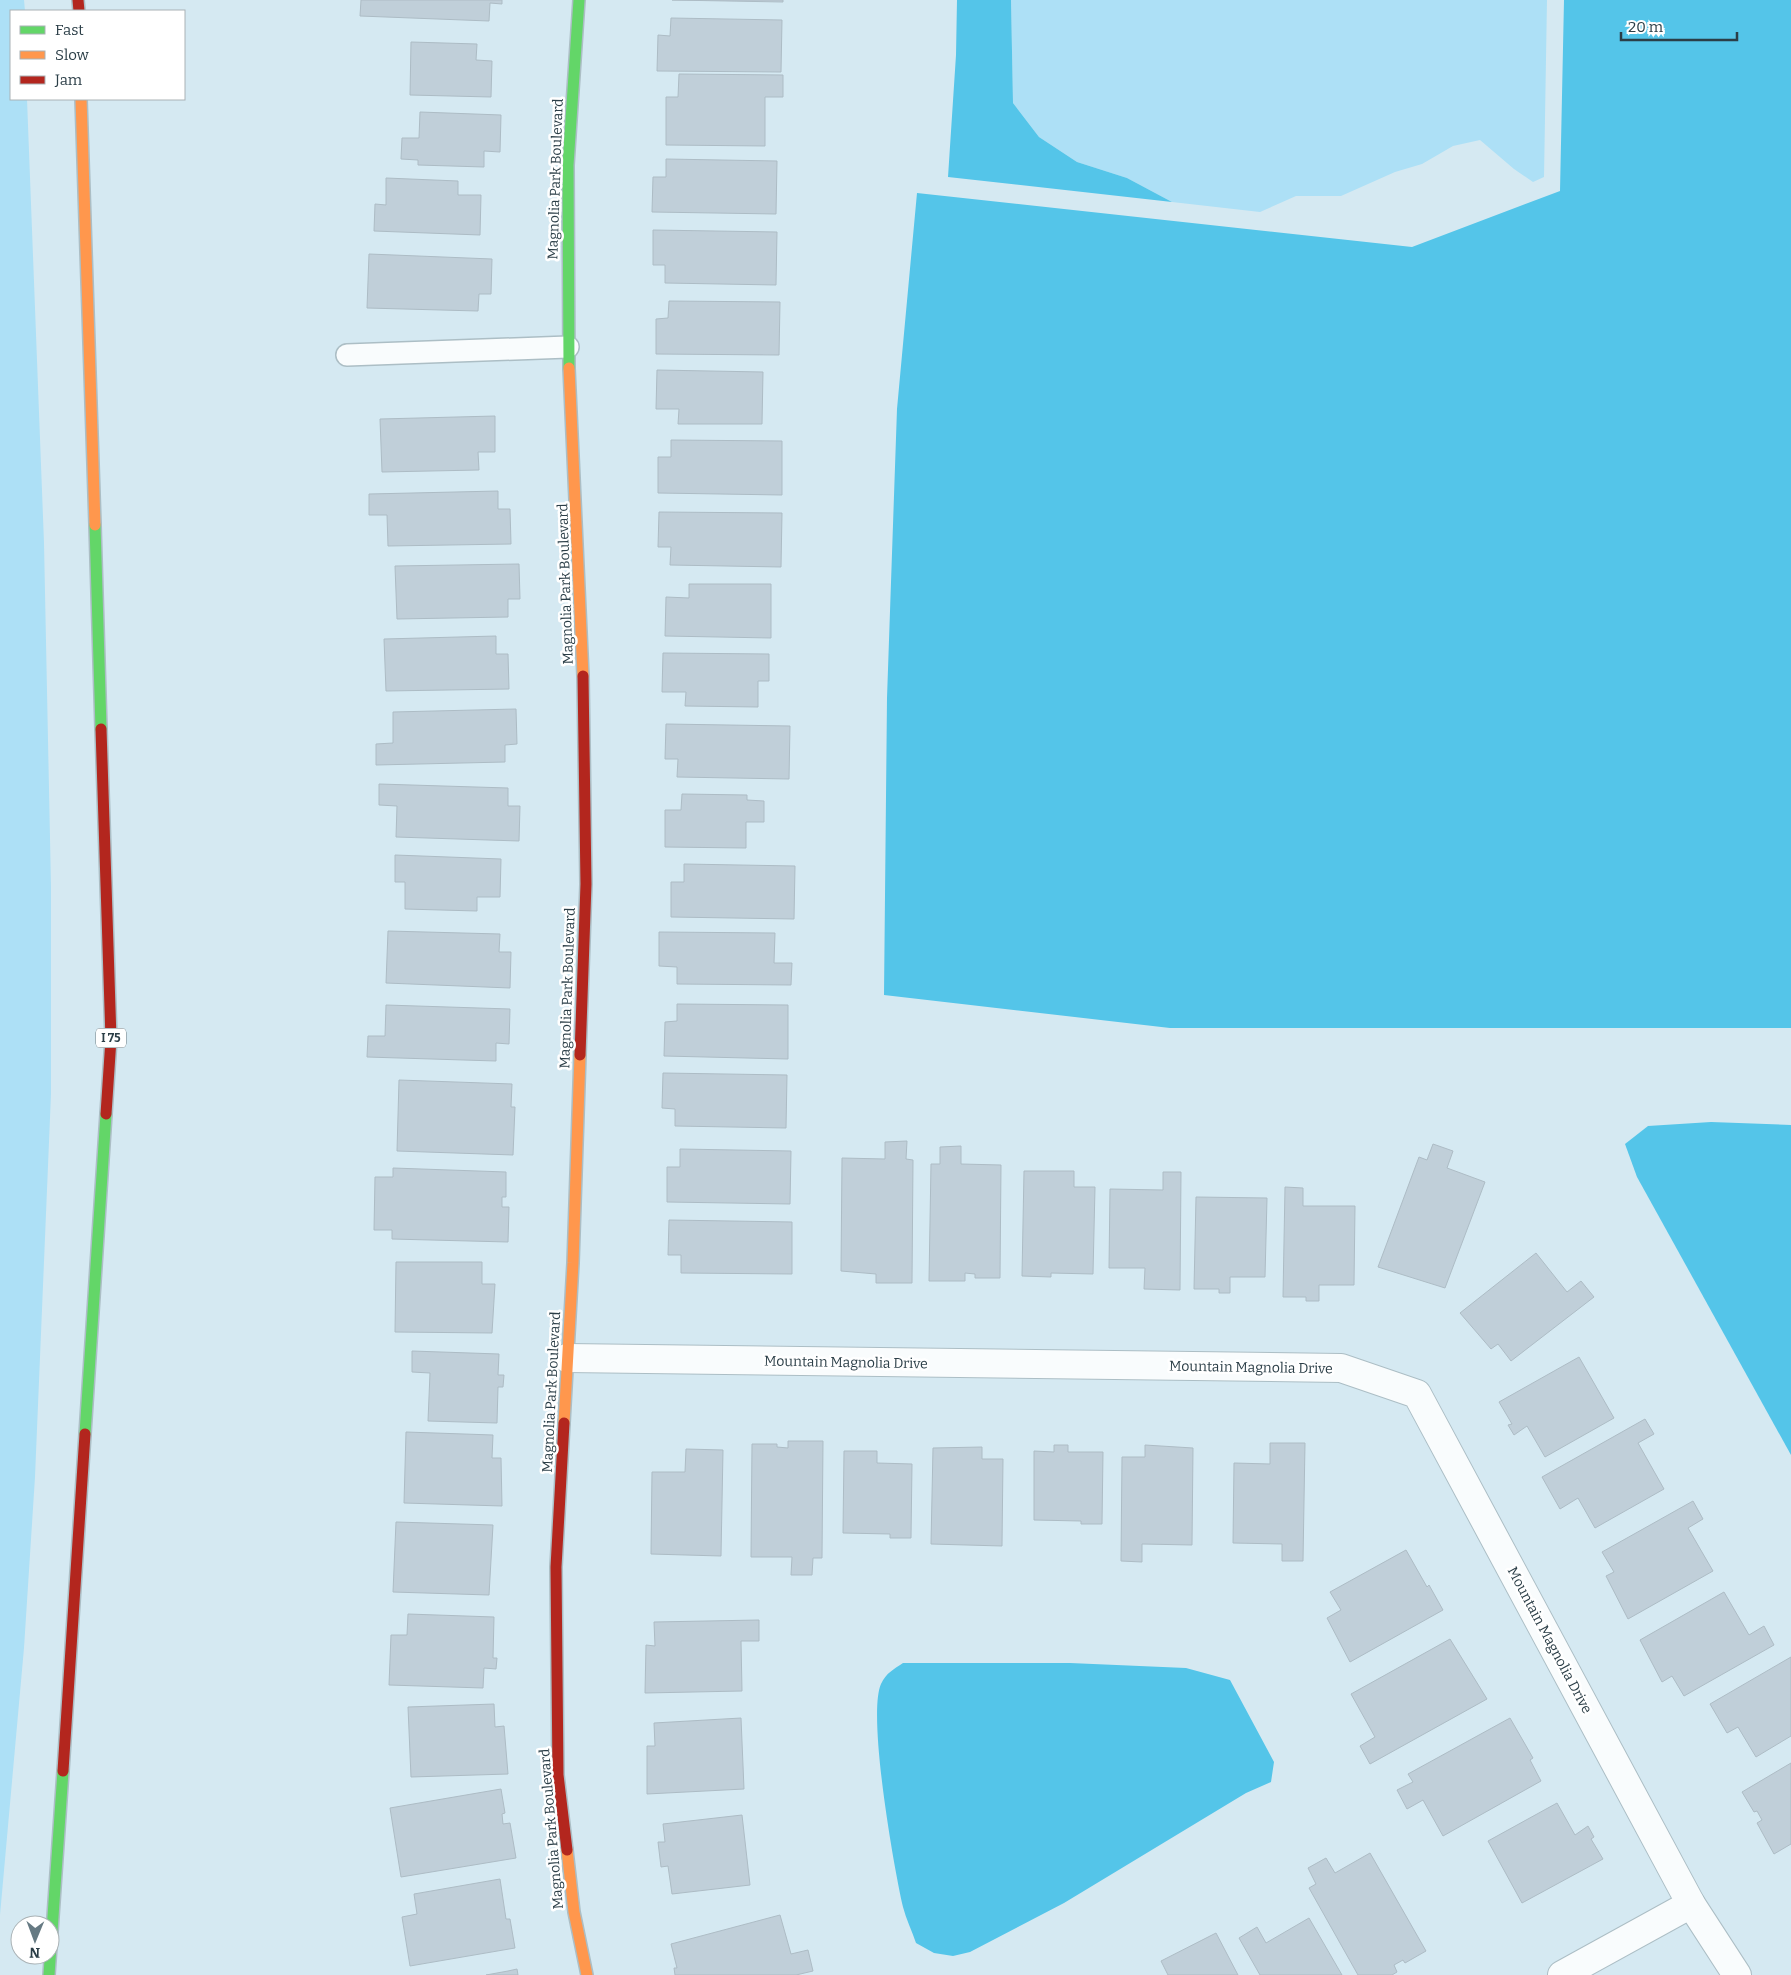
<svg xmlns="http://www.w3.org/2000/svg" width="1791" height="1975" font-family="Bitter,serif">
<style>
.green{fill:#ade0f6}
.water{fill:#54c5e9}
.building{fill:#c0cfd9;stroke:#adbcc5}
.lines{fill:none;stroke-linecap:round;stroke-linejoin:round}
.lane-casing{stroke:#acbec5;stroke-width:24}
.street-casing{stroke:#acbec5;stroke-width:30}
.fast-casing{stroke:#acbec5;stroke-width:14}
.slow-casing{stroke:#acbec5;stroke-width:14}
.jam-casing{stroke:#acbec5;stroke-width:14}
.lane{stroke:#f9fcfd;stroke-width:21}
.street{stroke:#f9fcfd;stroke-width:28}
.fast{stroke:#63d668;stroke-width:11}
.slow{stroke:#ff974d;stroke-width:11}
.jam{stroke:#b3261e;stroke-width:11}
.labels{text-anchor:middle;stroke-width:5;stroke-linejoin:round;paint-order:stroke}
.shield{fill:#fff;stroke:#6b787e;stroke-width:1}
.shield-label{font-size:12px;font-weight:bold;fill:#2b3e47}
.street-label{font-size:14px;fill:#2b3e47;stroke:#fff}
</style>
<rect width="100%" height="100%" fill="#d5e9f2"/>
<g class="green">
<polygon points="0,0 24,0 25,11 11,11 11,99 27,99 44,543 51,887 51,1094 35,1477 24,1648 0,1915"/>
<polygon points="1011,0 1547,0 1544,177 1533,182 1514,169 1480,140 1453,146 1422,164 1395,172 1341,196 1296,196 1260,212 1172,202 1127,178 1077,162 1039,137 1013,103"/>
</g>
<g class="water">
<polygon points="957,0 1011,0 1013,103 1039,137 1077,162 1127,178 1172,202 948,177 956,55"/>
<polygon points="1564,0 1791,0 1791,1028 1170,1028 884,995 887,698 897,409 917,193 1412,247 1560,191"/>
<polygon points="1711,1122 1791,1125 1791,1455 1637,1177 1625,1144 1648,1126"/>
<path d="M903 1663H1070L1186 1668 1230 1680 1274 1762 1271 1782 1246 1793 1064 1903 970 1952 953 1956 934 1953 916 1943C912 1931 906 1919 903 1907 894 1868 867 1715 881 1684 886 1673 894 1669 903 1663Z"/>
</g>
<g class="building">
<polygon points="361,0 502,0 502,4 490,3 489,21 360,16"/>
<polygon points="672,0 783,0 783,2"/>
<polygon points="671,18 782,20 781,72 657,71 658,35 670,36"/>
<polygon points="411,42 477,44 476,60 492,61 491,97 410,95"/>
<polygon points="679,74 783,75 783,97 765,97 765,146 666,145 666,97 678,97"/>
<polygon points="420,112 501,115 500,152 484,151 484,167 418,165 418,160 401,159 402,138 419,138"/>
<polygon points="666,159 777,161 776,214 652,212 653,177 666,177"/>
<polygon points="386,178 458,181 458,195 481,195 480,235 374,231 375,204 386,205"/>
<polygon points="653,230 777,232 776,285 665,283 665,265 653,265"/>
<polygon points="369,254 492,259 491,294 479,294 478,311 367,308"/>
<polygon points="669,301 780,302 779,355 656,354 656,319 668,318"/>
<polygon points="657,370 763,372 762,424 678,424 679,409 656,409"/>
<polygon points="495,416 495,452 478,452 479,470 382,472 380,419"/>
<polygon points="671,440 782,441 782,495 658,493 658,457 671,457"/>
<polygon points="498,491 498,509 510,509 511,544 388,546 387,515 369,515 369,494"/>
<polygon points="659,512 782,513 781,567 670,565 671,547 658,547"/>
<polygon points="519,564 520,599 508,599 508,617 397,619 395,566"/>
<polygon points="689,584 771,584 771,638 665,636 666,597 689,598"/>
<polygon points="496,636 496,654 508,654 509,689 386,691 384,639"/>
<polygon points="663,653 769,654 769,681 758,681 758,707 685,706 686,692 662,692"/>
<polygon points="516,709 517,744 505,745 505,762 376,765 376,744 393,743 393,712"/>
<polygon points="666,724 790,726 789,779 677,777 678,759 665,759"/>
<polygon points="379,784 508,788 508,806 520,806 519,841 396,837 397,806 379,805"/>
<polygon points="682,794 747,795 747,800 764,801 764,822 746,822 746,848 665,847 665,810 681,810"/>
<polygon points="395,855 501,859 500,897 477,897 477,911 405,909 405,882 395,882"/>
<polygon points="684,864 795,866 794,919 671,917 671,882 684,882"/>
<polygon points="388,931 500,934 499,952 511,952 510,988 386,983"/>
<polygon points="659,932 775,933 774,963 792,963 791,985 677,984 677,967 659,966"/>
<polygon points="677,1004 788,1005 788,1059 664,1056 665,1022 677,1021"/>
<polygon points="386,1005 510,1009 509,1044 496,1043 496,1061 367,1057 368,1036 385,1036"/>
<polygon points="663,1073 787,1075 786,1128 675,1126 675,1109 662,1108"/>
<polygon points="399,1080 512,1084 511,1107 515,1107 513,1155 397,1151"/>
<polygon points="907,1141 906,1159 913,1160 912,1283 876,1283 876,1274 841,1271 842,1158 885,1159 885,1142"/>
<polygon points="1433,1144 1453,1151 1447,1168 1485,1182 1445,1288 1378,1267 1419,1157 1427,1160"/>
<polygon points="961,1146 961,1164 1001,1165 1000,1278 975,1278 975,1274 965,1273 965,1281 929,1281 931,1164 940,1164 940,1147"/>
<polygon points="680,1149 791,1151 790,1204 667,1202 667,1167 680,1167"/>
<polygon points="393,1168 506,1172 506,1197 502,1197 502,1207 509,1207 508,1242 392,1239 392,1230 374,1230 375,1177 393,1177"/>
<polygon points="1024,1171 1074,1171 1074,1187 1095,1187 1093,1274 1051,1273 1051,1277 1022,1276"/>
<polygon points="1163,1172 1181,1172 1180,1290 1144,1289 1145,1268 1109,1268 1110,1189 1163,1190"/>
<polygon points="1285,1187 1303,1188 1303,1206 1355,1206 1354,1285 1319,1285 1319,1301 1306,1301 1306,1297 1283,1297"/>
<polygon points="1196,1197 1267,1198 1265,1277 1230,1277 1230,1293 1219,1293 1219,1289 1194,1289"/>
<polygon points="669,1220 792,1222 792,1274 681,1273 681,1255 668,1255"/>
<polygon points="1536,1253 1567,1292 1581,1281 1594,1297 1511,1361 1498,1344 1491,1349 1460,1313"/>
<polygon points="396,1262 482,1262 482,1284 495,1284 492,1333 395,1332"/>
<polygon points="412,1351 499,1354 498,1375 504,1375 503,1387 498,1387 497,1423 428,1421 430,1373 412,1372"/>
<polygon points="1579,1357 1614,1418 1545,1457 1527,1426 1514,1435 1508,1425 1512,1424 1499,1402"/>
<polygon points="1645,1419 1654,1434 1638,1443 1664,1489 1595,1528 1578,1498 1560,1509 1542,1477"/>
<polygon points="406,1432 493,1435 492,1458 501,1458 502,1506 404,1503"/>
<polygon points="788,1441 823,1441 822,1558 813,1558 812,1575 791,1575 792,1557 751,1557 752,1444 777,1444 777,1447 788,1448"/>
<polygon points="1270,1443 1305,1443 1303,1561 1282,1561 1282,1544 1233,1543 1234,1463 1270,1464"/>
<polygon points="1054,1445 1068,1445 1068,1452 1103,1452 1102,1524 1081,1524 1081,1521 1034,1520 1034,1451 1054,1452"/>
<polygon points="1145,1445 1193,1448 1192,1545 1142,1544 1142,1562 1121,1561 1122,1457 1145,1457"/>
<polygon points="982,1447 982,1459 1003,1459 1002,1546 931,1544 933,1448"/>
<polygon points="686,1449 723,1450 721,1556 651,1554 652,1472 685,1472"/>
<polygon points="844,1451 877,1451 877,1463 912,1464 911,1538 890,1538 890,1534 843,1533"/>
<polygon points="1693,1501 1703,1519 1688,1528 1713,1571 1628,1619 1606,1576 1614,1572 1602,1552"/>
<polygon points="396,1522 493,1525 489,1595 393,1592"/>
<polygon points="1406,1550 1427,1587 1429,1585 1443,1610 1350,1662 1327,1618 1341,1610 1330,1592"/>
<polygon points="1724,1592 1749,1635 1764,1626 1774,1645 1684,1696 1672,1676 1662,1682 1640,1640"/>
<polygon points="408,1614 494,1617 493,1658 497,1658 496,1669 484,1668 483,1688 389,1685 391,1635 407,1635"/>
<polygon points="759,1620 759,1641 741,1641 742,1691 645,1693 646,1645 655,1646 654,1622"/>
<polygon points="1450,1639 1487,1699 1370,1764 1360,1746 1375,1737 1351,1694"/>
<polygon points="1791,1657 1791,1736 1756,1757 1738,1727 1727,1733 1710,1704"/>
<polygon points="494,1704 495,1727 504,1726 508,1774 411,1777 408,1707"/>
<polygon points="741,1718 744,1789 647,1794 647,1746 655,1746 654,1723"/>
<polygon points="1510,1718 1533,1758 1530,1760 1541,1781 1443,1836 1423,1800 1407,1809 1397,1790 1413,1782 1408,1774"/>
<polygon points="1791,1763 1791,1844 1774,1854 1757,1823 1762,1820 1757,1811 1754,1812 1742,1792"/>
<polygon points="501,1789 505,1813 502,1814 503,1824 510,1823 516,1858 401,1877 390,1808"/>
<polygon points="1557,1803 1575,1835 1588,1826 1594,1837 1591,1839 1603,1859 1522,1903 1488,1841"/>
<polygon points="742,1815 750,1885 672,1894 668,1866 661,1867 658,1842 665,1842 663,1824"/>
<polygon points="1370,1853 1426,1951 1405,1963 1403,1960 1394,1965 1397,1972 1392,1975 1358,1975 1309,1888 1316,1884 1308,1868 1326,1858 1335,1873"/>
<polygon points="500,1879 506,1919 510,1919 515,1948 410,1966 402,1917 417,1914 414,1894"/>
<polygon points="780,1915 791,1954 808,1950 813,1971 796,1975 675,1975 674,1968 677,1968 671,1944"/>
<polygon points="1309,1918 1342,1975 1260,1975 1239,1938 1257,1927 1266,1943"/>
<polygon points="1216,1933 1238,1975 1168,1975 1161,1961"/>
<polygon points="517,1969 518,1975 486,1975 508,1971"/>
</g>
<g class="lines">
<g class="lane-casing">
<polyline id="lane" points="347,355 568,347"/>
</g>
<g class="street-casing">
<g id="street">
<polyline points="567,1358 1341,1368 1417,1394 1691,1904 1737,1975"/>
<polyline points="1562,1975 1691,1904"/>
</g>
</g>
<g class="fast-casing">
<g id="fast">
<polyline points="569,368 568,165 579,0"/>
<polyline points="95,525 101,729"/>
<polyline points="85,1434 106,1114"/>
<polyline points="49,1975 63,1771"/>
</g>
</g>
<g class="slow-casing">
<g id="slow">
<polyline points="81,99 95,525"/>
<polyline points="569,368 583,676"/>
<polyline points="564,1423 573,1263 580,1055"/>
<polyline points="567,1850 574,1912 587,1975"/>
</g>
</g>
<g class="jam-casing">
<g id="jam">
<polyline points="78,0 79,11"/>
<polyline points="101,729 111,1039 106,1114"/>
<polyline points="580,1055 586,884 583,676"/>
<polyline points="564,1423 556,1567 558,1775 567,1850"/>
<polyline points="63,1771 85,1434"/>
</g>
</g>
<use href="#lane" class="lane"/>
<use href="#street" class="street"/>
<use href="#fast" class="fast"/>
<use href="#slow" class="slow"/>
<use href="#jam" class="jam"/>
</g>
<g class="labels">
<rect class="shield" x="96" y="1028.5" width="30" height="19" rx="4"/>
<g class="shield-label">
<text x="111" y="1042">I 75</text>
</g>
<g class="street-label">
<text transform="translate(555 179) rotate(-88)" y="5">Magnolia Park Boulevard</text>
<text transform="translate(565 584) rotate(-92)" y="5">Magnolia Park Boulevard</text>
<text transform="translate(567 988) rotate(-88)" y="5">Magnolia Park Boulevard</text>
<text transform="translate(846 1362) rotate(1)" y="5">Mountain Magnolia Drive</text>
<text transform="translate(1251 1367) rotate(1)" y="5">Mountain Magnolia Drive</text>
<text transform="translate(551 1392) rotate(-87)" y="5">Magnolia Park Boulevard</text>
<text transform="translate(1550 1640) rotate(62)" y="5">Mountain Magnolia Drive</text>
<text transform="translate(551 1829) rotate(-95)" y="5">Magnolia Park Boulevard</text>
</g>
</g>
<rect x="10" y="10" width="175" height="90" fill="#ffffff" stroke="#aab2b5"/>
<rect x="20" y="26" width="25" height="8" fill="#63d668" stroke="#aab2b5"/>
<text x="55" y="35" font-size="15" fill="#2b3e47">Fast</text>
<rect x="20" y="51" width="25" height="8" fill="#ff974d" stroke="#aab2b5"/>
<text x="55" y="60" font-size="15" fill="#2b3e47">Slow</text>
<rect x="20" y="76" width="25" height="8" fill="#b3261e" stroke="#aab2b5"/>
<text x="55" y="85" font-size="15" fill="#2b3e47">Jam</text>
<g transform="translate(35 1940) rotate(181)"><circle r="24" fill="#ffffff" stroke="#aab2b5"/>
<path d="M0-4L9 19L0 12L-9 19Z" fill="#667a83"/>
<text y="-8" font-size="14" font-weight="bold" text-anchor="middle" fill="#2b3e47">N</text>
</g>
<path d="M1621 32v8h116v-8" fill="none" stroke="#2b3e47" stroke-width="2.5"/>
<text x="1628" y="32" font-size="15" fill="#2b3e47" stroke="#ffffff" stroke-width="4" paint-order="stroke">20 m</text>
</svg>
